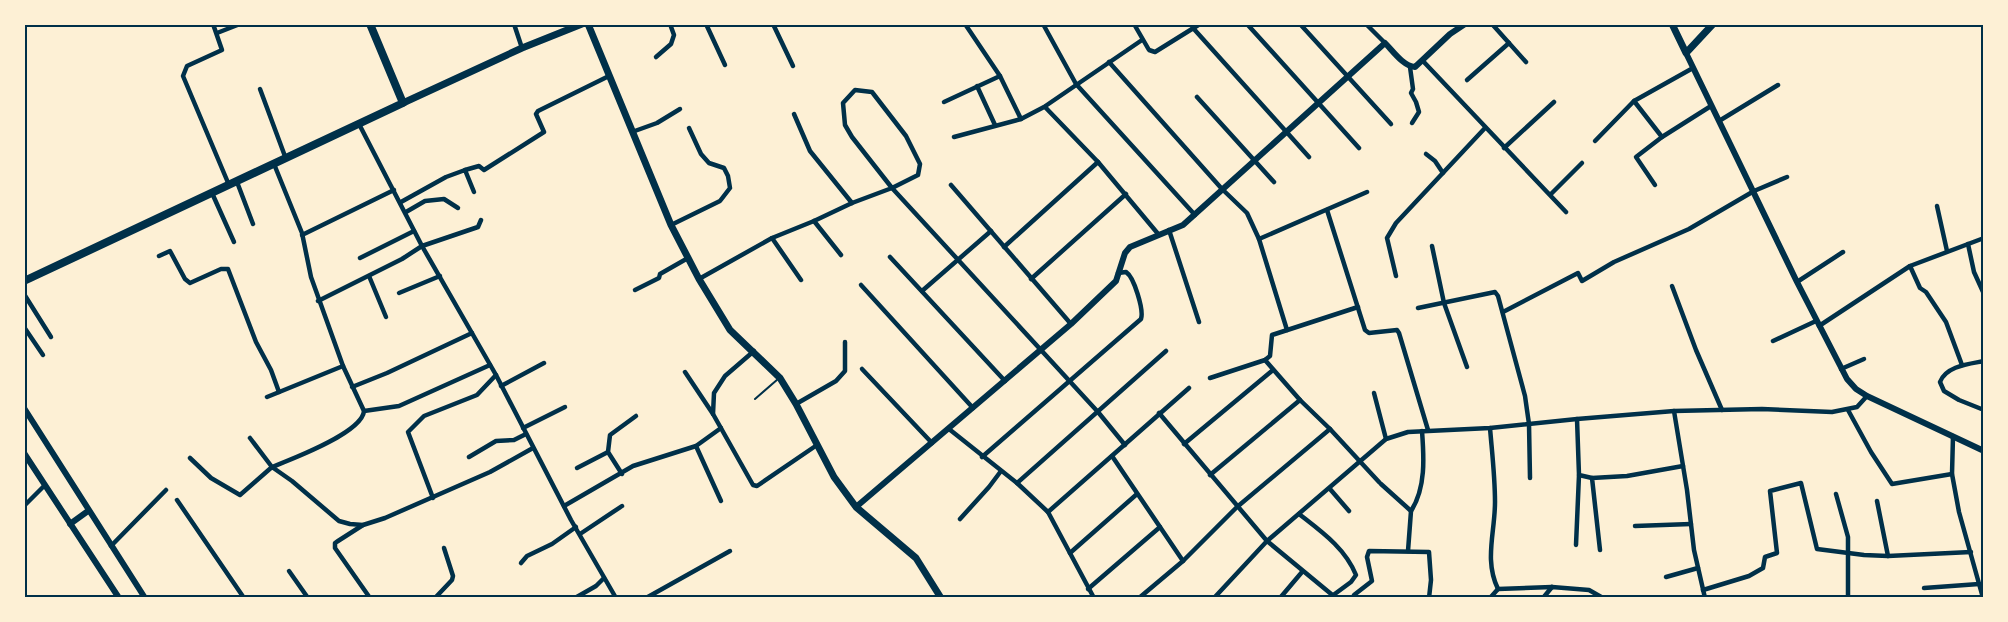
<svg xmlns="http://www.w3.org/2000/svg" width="2008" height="622" font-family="Raleway,sans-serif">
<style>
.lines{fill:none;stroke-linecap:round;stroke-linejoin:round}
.service{stroke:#003049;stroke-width:2}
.minor{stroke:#003049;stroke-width:4.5}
.tertiary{stroke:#003049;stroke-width:6}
.secondary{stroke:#003049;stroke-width:7}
.primary{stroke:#003049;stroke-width:8}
.neatline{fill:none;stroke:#003049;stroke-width:2}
</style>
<rect width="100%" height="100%" fill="#fdf0d5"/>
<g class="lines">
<polyline class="service" points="755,399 778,379"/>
<g class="minor">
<polyline points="213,24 222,50 187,66 183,76 229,185"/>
<polyline points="514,24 522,48"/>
<polyline points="706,24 725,65"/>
<polyline points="773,24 793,66"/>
<polyline points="965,24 1000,76 1021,119"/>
<polyline points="1043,24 1076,84 1195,215"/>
<polyline points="1134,24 1149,50 1155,52 1200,24"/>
<polyline points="1247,24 1359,148"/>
<polyline points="1300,24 1391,124"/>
<polyline points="1366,24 1385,43"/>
<polyline points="1492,24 1526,62"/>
<polyline points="1193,28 1309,157"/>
<polyline points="217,33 240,24"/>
<polyline points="656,57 671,44 674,35 670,24"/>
<polyline points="1422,60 1566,212"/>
<polyline points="1109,62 1222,189 1247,213 1259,239 1287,330"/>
<polyline points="1410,67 1413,89 1411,93 1416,102 1419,112 1412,123"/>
<polyline points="1467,80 1509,43"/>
<polyline points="977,86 995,125"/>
<polyline points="260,89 286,159"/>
<polyline points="1197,97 1274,182"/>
<polyline points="1634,101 1662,137"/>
<polyline points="944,102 1000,76"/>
<polyline points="1045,107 1098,162 1159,235"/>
<polyline points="794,114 810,151 852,203"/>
<polyline points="1719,121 1778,85"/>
<polyline points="359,124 422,246 496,375 571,520 616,598"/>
<polyline points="632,132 657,123 680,109"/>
<polyline points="954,137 1021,119 1044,107 1142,40"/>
<polyline points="1595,141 1634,101 1693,68"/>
<polyline points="1504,148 1554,102"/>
<polyline points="1426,154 1435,161 1443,173"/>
<polyline points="465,170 479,166 484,170 544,132 536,114 538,111 609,76"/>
<polyline points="237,182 253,224"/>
<polyline points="951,185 1071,324"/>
<polyline points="1655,185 1636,157 1662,137 1711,106"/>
<polyline points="212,193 234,242"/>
<polyline points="1551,194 1582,163"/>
<polyline points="401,202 446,177 465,170 474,192"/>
<polyline points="1937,206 1947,251"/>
<polyline points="1327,210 1365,330 1369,333 1397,330 1399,333 1428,430"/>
<polyline points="406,212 425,201 444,199 458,208"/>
<polyline points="814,221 841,255"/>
<polyline points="671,225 720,201 730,188 728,176 724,168 709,163 701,154 689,128"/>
<polyline points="1169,230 1199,322"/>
<polyline points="302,235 394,190"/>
<polyline points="772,238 801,280"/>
<polyline points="1259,239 1367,192"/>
<polyline points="1968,244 1974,272 1984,294"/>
<polyline points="1432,246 1444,303 1467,367"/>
<polyline points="1004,247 1098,162"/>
<polyline points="159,256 170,251 185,279 190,283 221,269 228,269 256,342 271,370 279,392"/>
<polyline points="890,257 1005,381"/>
<polyline points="360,258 414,231"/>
<polyline points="1910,266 1920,288 1926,292 1946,322 1962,365"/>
<polyline points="369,276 386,317"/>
<polyline points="1396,276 1387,238 1396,223 1485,128"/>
<polyline points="699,279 772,238 814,221 852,203 892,188 918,175 920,164 906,136 872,92 855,90 843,103 845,125 852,137 892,188 1098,412 1125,445"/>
<polyline points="1031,279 1126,194"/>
<polyline points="1797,282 1843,252"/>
<polyline points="861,285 973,408"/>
<polyline points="1672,286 1696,350 1722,410"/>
<polyline points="635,290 659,278 660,274 688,258"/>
<polyline points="922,291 991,231"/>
<polyline points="399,293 440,276"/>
<polyline points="24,294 51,337"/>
<polyline points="318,301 402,259 422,246 478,227 481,220"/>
<polyline points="1418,308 1495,292 1498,296 1525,396 1529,424 1530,478"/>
<polyline points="1503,312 1578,273 1582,281 1614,262 1689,229 1754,191 1787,177"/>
<polyline points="1819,326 1910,266 1984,238"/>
<polyline points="24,327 43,355"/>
<polyline points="1773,341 1816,321"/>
<polyline points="1265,360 1300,400 1330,429 1379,482"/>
<path d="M1984 361C1969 364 1946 366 1940 382L1944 391 1959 400 1984 410"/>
<polyline points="862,369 932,443"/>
<polyline points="1841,369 1864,359"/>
<polyline points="685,372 713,414 753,485 757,486 817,445"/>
<polyline points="1210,378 1265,360 1270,356 1272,335 1358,307"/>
<polyline points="501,386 544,363"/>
<polyline points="352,387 387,373 472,333"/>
<polyline points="1374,393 1386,439"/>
<polyline points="267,397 343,366 311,277 302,233 274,164"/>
<polyline points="796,404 836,381 845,371 845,342"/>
<polyline points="1848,410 1871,452 1892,484 1952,474"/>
<polyline points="364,411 399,406 490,365"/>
<polyline points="1674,411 1687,490 1694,550 1705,598"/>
<polyline points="1159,413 1267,541 1336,598"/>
<polyline points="713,414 714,393 725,376 754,351"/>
<polyline points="1577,419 1579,475 1592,478"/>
<polyline points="523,428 565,407"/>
<path d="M1490 428C1492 452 1495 477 1495 502 1495 533 1484 560 1498 589"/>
<polyline points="949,429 1017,483 1048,512 1094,598"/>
<polyline points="1953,436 1952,474 1959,512 1983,598"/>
<path d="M250 438 272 467C292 459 362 433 364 411L343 366"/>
<polyline points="1184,444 1273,370"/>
<polyline points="696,446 721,501"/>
<polyline points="1112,456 1183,561"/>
<polyline points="469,457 496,441 514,440 526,434"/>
<path d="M982 457 1141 319C1144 310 1134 277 1126 272L1118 273"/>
<polyline points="190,458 211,478 240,495 272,467 292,481 339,521 350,524 363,525 385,518 490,472 533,448"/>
<polyline points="577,468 608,452"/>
<polyline points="622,474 608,452 610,435 636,416"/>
<polyline points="1210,475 1300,400"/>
<polyline points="1017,483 1166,351"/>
<polyline points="1381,484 1411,511 1408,551"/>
<polyline points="1330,489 1349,511"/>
<polyline points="1836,494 1848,537 1848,598"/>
<polyline points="433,498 408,432 424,416 477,395 496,375"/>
<polyline points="177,500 244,598"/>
<polyline points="1877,501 1888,556"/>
<polyline points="24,506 45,485"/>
<polyline points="564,506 633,466 696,446 721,428"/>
<path d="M1411 511C1426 488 1424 457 1422 431"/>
<polyline points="1048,512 1189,388"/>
<path d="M1299 514C1322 532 1345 548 1356 575L1351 582 1332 596"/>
<polyline points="960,519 989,487 1001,471"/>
<polyline points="363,525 338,541 335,543 335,548 370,598"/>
<polyline points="1635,526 1691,524"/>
<polyline points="580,534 622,506"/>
<polyline points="1576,545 1579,475"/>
<polyline points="111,546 166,490"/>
<polyline points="1600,550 1592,478 1627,476 1683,466"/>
<polyline points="1070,553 1137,494"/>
<polyline points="521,563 527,556 552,544 576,527"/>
<polyline points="289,571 308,598"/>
<polyline points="1666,577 1698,568"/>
<polyline points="1924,588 1979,584"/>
<polyline points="1088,589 1160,527"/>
<polyline points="1498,589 1552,587 1589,590 1603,598"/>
<polyline points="1703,590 1749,576 1763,568 1765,557 1777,553 1770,491 1801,483 1817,549 1864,555 1888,556 1971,552"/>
<polyline points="1354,595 1372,581 1367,557 1369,551 1429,552 1431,580 1429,598"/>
<polyline points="435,598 452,580 453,576 444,548"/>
<polyline points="575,598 596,586 604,578"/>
<polyline points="646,598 730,551"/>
<polyline points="1139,598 1183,561 1237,507 1330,429"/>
<polyline points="1214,598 1267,541 1386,439 1408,432 1490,428 1577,419 1674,411 1762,409 1832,412 1857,407 1867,396"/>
<polyline points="1280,598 1302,572"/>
<polyline points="1490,598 1498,589"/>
<polyline points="1543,598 1552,587"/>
</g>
<g class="tertiary">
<polyline points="1686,53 1797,282 1847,379 1856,389 1867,396 1984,451"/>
<polyline points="24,408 145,598"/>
<polyline points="24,453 119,598"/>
<path d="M856 507 1071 324 1116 281 1125 253 1130 247 1183 225 1385 43C1393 51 1403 66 1415 67L1450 34 1465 24"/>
<polyline points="70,524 88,511"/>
</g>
<g class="secondary">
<polyline points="588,24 671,225 699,279 730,330 780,378 796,404 834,477 856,507 916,558 941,598"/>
<polyline points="1672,24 1686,53 1713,24"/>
<polyline points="403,103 522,48 582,24"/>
</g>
<polyline class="primary" points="24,281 403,103 370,24"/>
</g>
<rect width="2008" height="622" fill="none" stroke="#fdf0d5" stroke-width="51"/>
<rect x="26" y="26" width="1956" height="570" class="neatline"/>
</svg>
